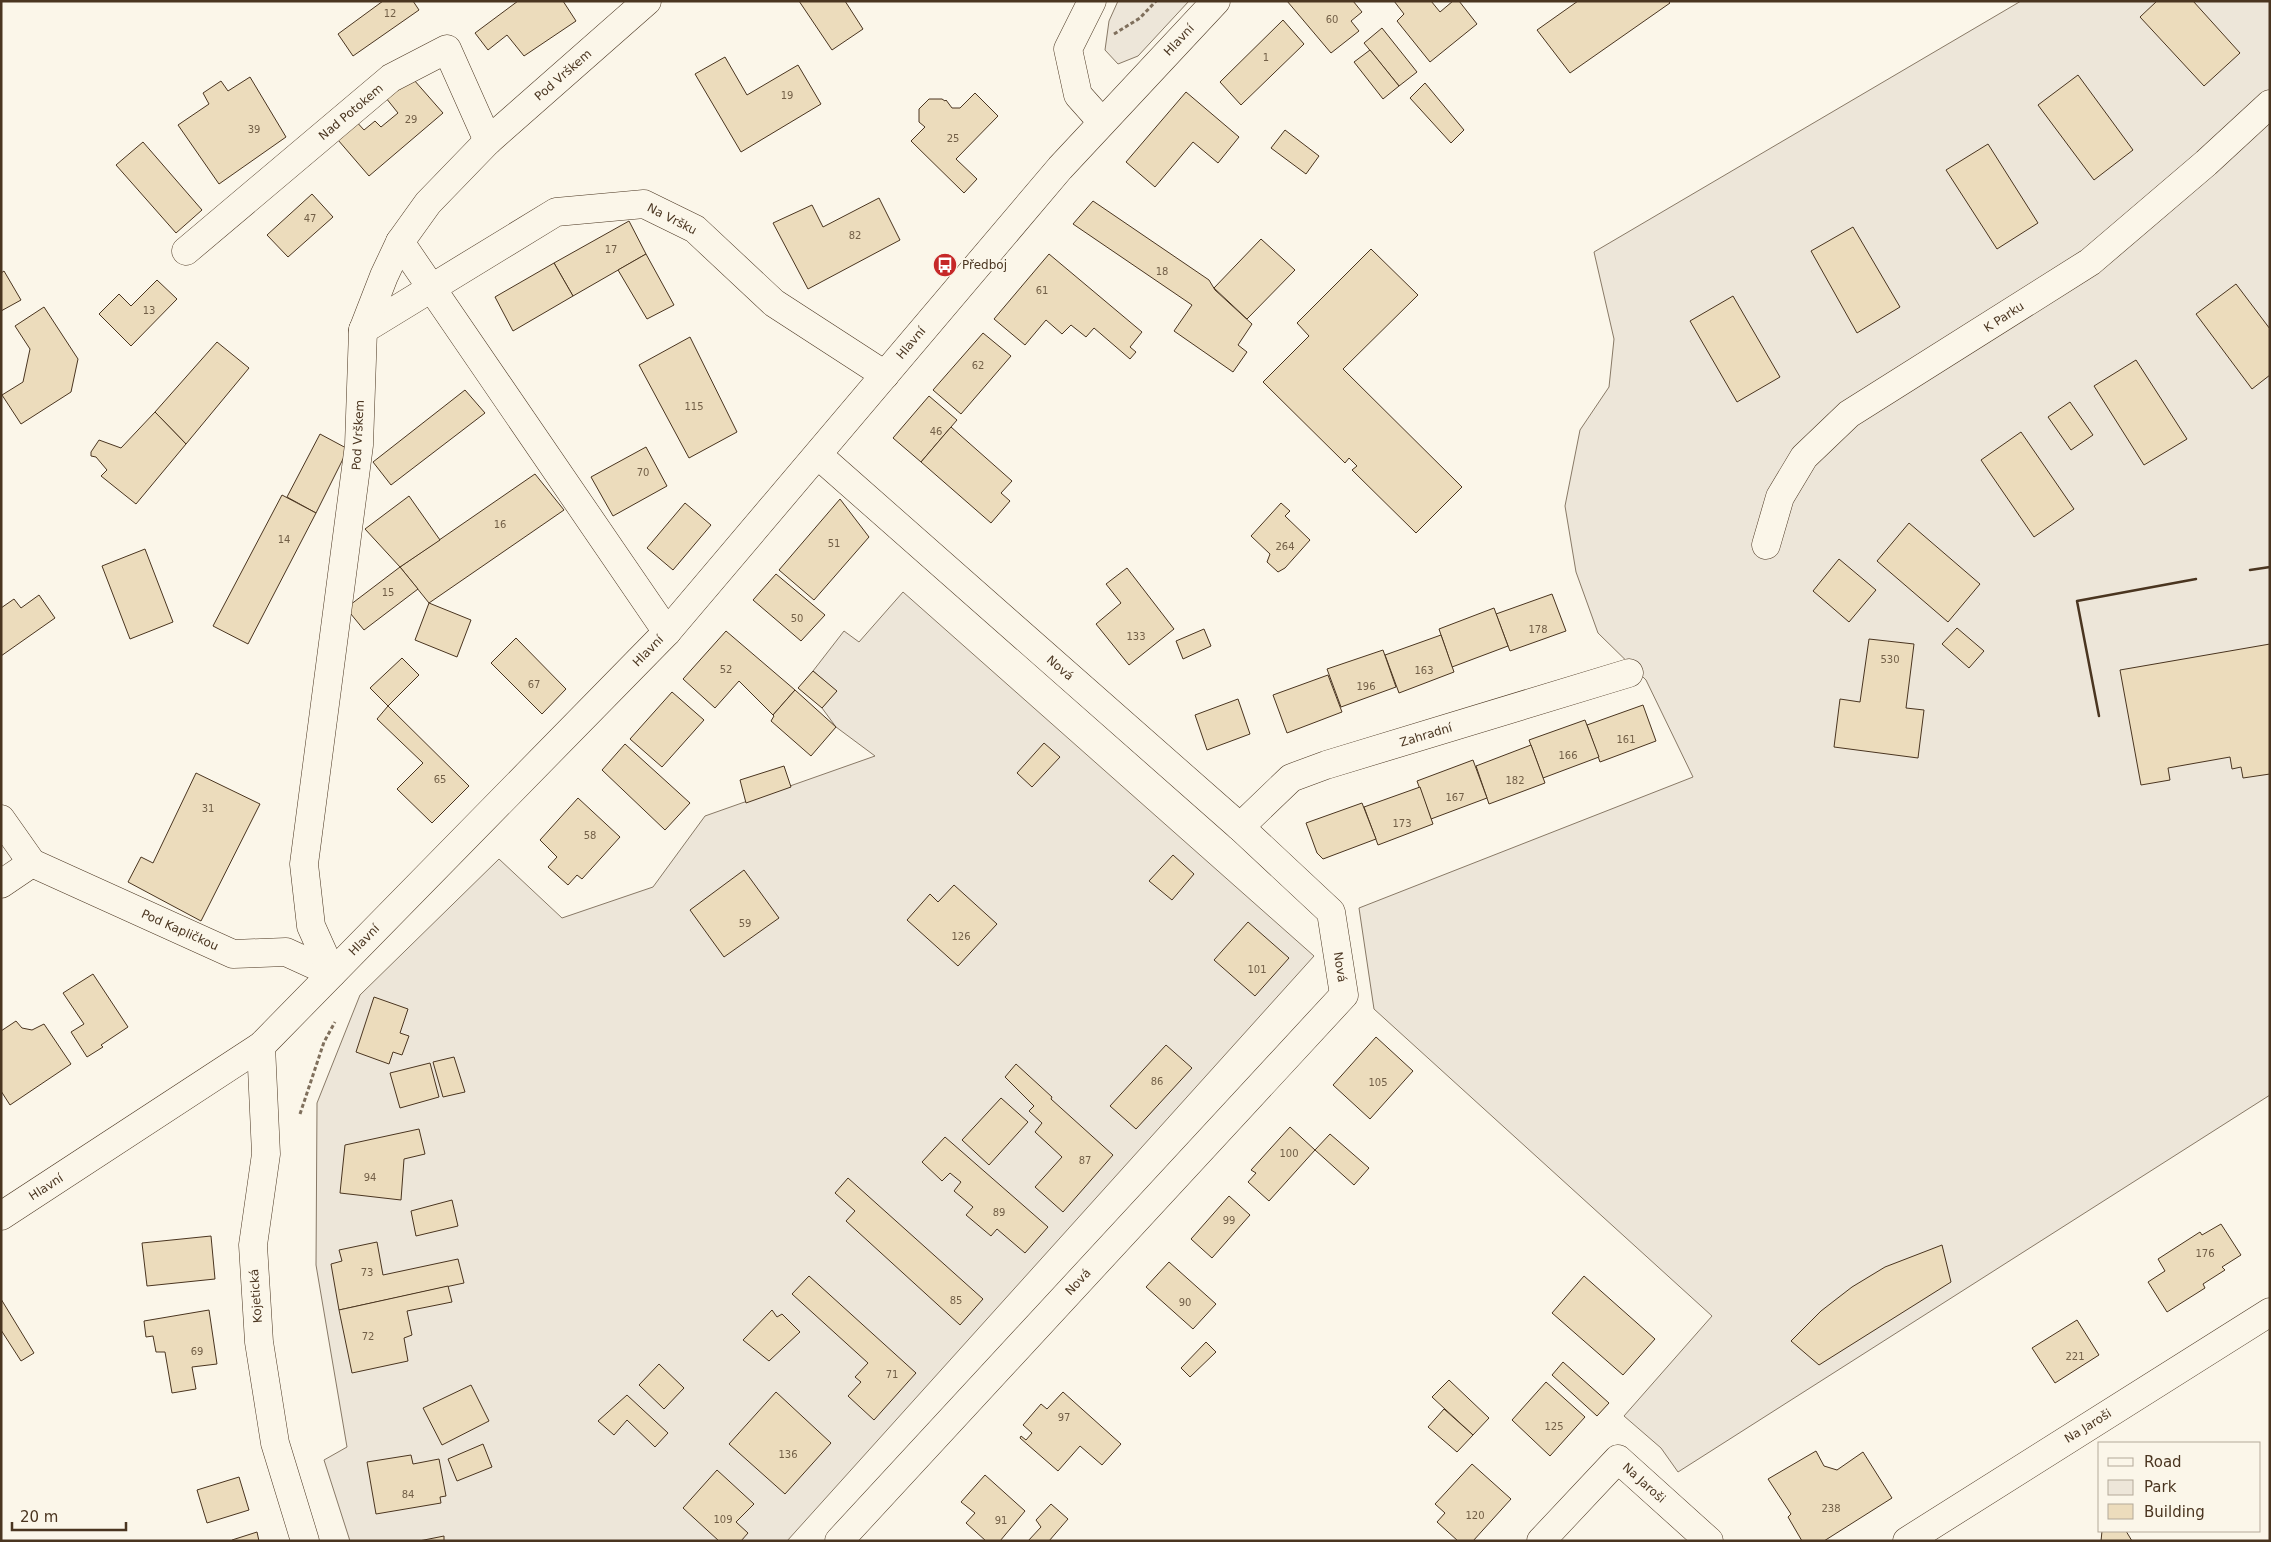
<svg xmlns="http://www.w3.org/2000/svg" width="2271" height="1542" font-family="'DejaVu Sans',sans-serif">
<style>
.green{fill:#ede6d9;stroke:#887966}
.building{fill:#ecdcbc;stroke:#4a3520}
.lines{fill:none;stroke-linecap:round;stroke-linejoin:round}
.minor-casing{stroke:#4a3520;stroke-width:29}
.path{stroke:#7f6f5c;stroke-width:3;stroke-dasharray:4 2.5;stroke-linecap:butt}
.minor{stroke:#fbf6e9;stroke-width:28}
.wall{stroke:#4a3520;stroke-width:2.5}
.labels{text-anchor:middle;stroke-width:4;stroke-linejoin:round;paint-order:stroke}
.number-label{font-size:10px;fill:#725f47}
.street-label{font-size:12px;fill:#4a3520;stroke:#fbf6e9}
.poi-label{font-size:12px;fill:#4a3520;stroke:#fbf6e9;text-anchor:start}
</style>
<rect width="100%" height="100%" fill="#fbf6e9"/>
<g class="green">
<polygon points="1118,1 1189,1 1138,56 1118,64 1105,50 1109,21"/>
<polygon points="2021,1 2270,1 2270,1095 1678,1472 1661,1448 1624,1416 1712,1316 1374,1009 1359,908 1693,777 1646,680 1598,633 1576,572 1565,506 1580,430 1609,387 1614,339 1594,252"/>
<polygon points="903,592 1314,956 787,1541 350,1541 324,1460 347,1447 316,1265 317,1103 360,995 499,859 562,918 653,887 705,816 875,756 836,727 822,708 836,691 813,671 844,631 859,642"/>
</g>
<g class="building">
<polygon points="383,1 413,1 419,10 353,56 338,34"/>
<polygon points="518,1 563,1 576,21 524,56 507,35 488,50 475,33"/>
<polygon points="799,1 845,1 863,29 832,50"/>
<polygon points="1287,1 1353,1 1362,12 1351,21 1359,31 1331,53"/>
<polygon points="1394,1 1431,1 1440,12 1453,1 1459,1 1477,24 1430,62 1397,21 1404,14"/>
<polygon points="1578,1 1668,1 1670,3 1570,73 1537,30"/>
<polygon points="2157,1 2193,1 2240,53 2204,86 2140,17"/>
<polygon points="1283,20 1304,44 1241,105 1220,82"/>
<polygon points="1382,28 1417,72 1399,86 1364,43"/>
<polygon points="1370,50 1399,86 1383,99 1354,62"/>
<polygon points="725,57 747,95 798,65 821,104 741,152 695,74"/>
<polygon points="2078,75 2133,150 2094,180 2038,105"/>
<polygon points="250,77 286,137 219,184 178,125 209,104 203,93 221,81 228,91"/>
<polygon points="414,80 443,113 369,176 332,133 354,119 364,130 375,121 381,127 398,113 386,98"/>
<polygon points="1425,83 1464,130 1451,143 1410,98"/>
<polygon points="1186,92 1239,137 1218,163 1193,142 1155,187 1126,162"/>
<polygon points="975,93 998,116 956,159 977,179 964,193 911,141 925,127 919,122 919,109 929,99 942,99 945,101 946,100 952,108 960,108"/>
<polygon points="1285,130 1319,156 1306,174 1271,148"/>
<polygon points="143,142 202,210 176,233 116,165"/>
<polygon points="1988,144 2038,223 1997,249 1946,170"/>
<polygon points="312,194 333,217 288,257 267,235"/>
<polygon points="879,198 900,240 808,289 773,223 812,205 823,227"/>
<polygon points="1093,201 1209,280 1215,290 1252,324 1238,345 1247,352 1233,372 1174,331 1192,305 1073,224"/>
<polygon points="629,221 646,254 573,296 554,263"/>
<polygon points="1853,227 1900,307 1857,333 1811,251"/>
<polygon points="1261,239 1295,270 1247,319 1214,288"/>
<polygon points="1371,249 1418,295 1343,369 1462,487 1416,533 1352,470 1357,466 1349,458 1345,463 1263,382 1309,336 1297,323"/>
<polygon points="646,254 674,305 647,319 618,270"/>
<polygon points="1049,254 1142,332 1130,347 1136,352 1130,359 1094,328 1086,337 1071,325 1062,334 1046,320 1025,345 994,319"/>
<polygon points="554,263 573,296 513,331 495,297"/>
<polygon points="4,271 21,300 1,311 1,273"/>
<polygon points="157,280 177,299 131,346 99,314 119,294 131,306"/>
<polygon points="2236,284 2270,329 2270,375 2252,389 2196,314"/>
<polygon points="1733,296 1780,377 1737,402 1690,321"/>
<polygon points="44,307 78,359 71,392 21,424 2,395 23,382 30,349 15,326"/>
<polygon points="983,333 1011,356 961,414 933,390"/>
<polygon points="690,337 737,432 689,458 639,365"/>
<polygon points="217,342 249,368 186,444 155,412"/>
<polygon points="2136,360 2187,439 2144,465 2094,386"/>
<polygon points="465,390 485,413 391,485 373,462"/>
<polygon points="929,396 957,420 921,462 893,438"/>
<polygon points="2070,402 2093,435 2071,450 2048,417"/>
<polygon points="155,412 186,444 136,504 101,476 107,470 96,457 91,456 91,452 99,440 121,448"/>
<polygon points="951,427 1012,481 1001,493 1010,501 991,523 921,462"/>
<polygon points="2021,432 2074,509 2034,537 1981,460"/>
<polygon points="320,434 348,449 316,513 287,497"/>
<polygon points="646,447 667,486 613,516 591,477"/>
<polygon points="535,474 564,510 429,603 400,567"/>
<polygon points="282,495 316,513 248,644 213,626"/>
<polygon points="409,496 440,540 400,567 365,529"/>
<polygon points="840,499 869,537 814,600 779,570"/>
<polygon points="685,503 711,525 673,570 647,548"/>
<polygon points="1281,503 1290,511 1285,516 1310,540 1285,568 1278,572 1267,562 1270,554 1251,536"/>
<polygon points="1909,523 1980,584 1948,622 1877,561"/>
<polygon points="145,549 173,622 130,639 102,566"/>
<polygon points="1839,559 1876,590 1849,622 1813,591"/>
<polygon points="400,567 418,589 364,630 346,608"/>
<polygon points="1127,568 1174,629 1129,665 1096,624 1121,603 1106,584"/>
<polygon points="776,574 825,615 801,641 753,600"/>
<polygon points="1552,594 1566,631 1510,651 1496,614"/>
<polygon points="39,595 55,618 1,656 1,608 14,599 21,608"/>
<polygon points="429,603 471,620 457,657 415,640"/>
<polygon points="1494,608 1508,646 1452,667 1439,629"/>
<polygon points="1957,628 1984,651 1969,668 1942,644"/>
<polygon points="1204,629 1211,646 1183,659 1176,641"/>
<polygon points="726,631 795,690 773,715 739,681 715,708 683,679"/>
<polygon points="1441,635 1454,672 1399,693 1385,655"/>
<polygon points="516,638 566,689 542,714 491,663"/>
<polygon points="1869,639 1914,644 1906,708 1924,710 1918,758 1834,747 1840,699 1860,702"/>
<polygon points="2270,644 2270,774 2243,778 2241,767 2232,769 2230,757 2168,768 2170,780 2141,785 2120,670"/>
<polygon points="1383,650 1396,687 1341,707 1327,669"/>
<polygon points="402,658 419,675 388,706 370,688"/>
<polygon points="813,671 837,691 822,708 798,688"/>
<polygon points="1328,675 1342,712 1287,733 1273,695"/>
<polygon points="795,690 836,727 811,756 771,721 774,716 773,715"/>
<polygon points="672,692 704,720 662,767 630,739"/>
<polygon points="1238,699 1250,734 1207,750 1195,715"/>
<polygon points="1643,705 1656,741 1600,762 1587,725"/>
<polygon points="388,706 469,786 432,823 397,789 423,763 377,719"/>
<polygon points="1585,720 1599,757 1543,778 1529,740"/>
<polygon points="1044,743 1060,757 1032,787 1017,773"/>
<polygon points="625,744 690,803 665,830 602,770"/>
<polygon points="1531,745 1545,783 1489,804 1476,766"/>
<polygon points="1473,760 1487,798 1431,819 1417,781"/>
<polygon points="784,766 791,787 746,803 740,780"/>
<polygon points="196,773 260,804 201,921 128,882 141,857 153,863"/>
<polygon points="1420,787 1433,824 1378,845 1364,807"/>
<polygon points="578,798 620,837 582,879 577,875 568,885 548,867 557,857 540,840"/>
<polygon points="1362,803 1376,839 1323,859 1317,853 1306,823"/>
<polygon points="1173,855 1194,874 1172,900 1149,881"/>
<polygon points="744,870 779,918 724,957 690,910"/>
<polygon points="954,885 997,924 958,966 907,920 930,894 938,902"/>
<polygon points="1248,922 1289,958 1255,996 1214,960"/>
<polygon points="93,974 128,1027 101,1045 103,1047 87,1057 71,1032 84,1024 63,993"/>
<polygon points="374,997 408,1009 400,1033 409,1036 402,1055 393,1052 389,1064 356,1052"/>
<polygon points="16,1021 22,1028 32,1030 44,1024 71,1064 10,1105 1,1091 1,1031"/>
<polygon points="1376,1037 1413,1071 1370,1119 1333,1085"/>
<polygon points="1166,1045 1192,1068 1136,1129 1110,1106"/>
<polygon points="454,1057 465,1092 443,1097 433,1062"/>
<polygon points="430,1063 439,1097 400,1108 390,1073"/>
<polygon points="1016,1064 1052,1097 1051,1099 1113,1155 1063,1212 1035,1187 1062,1157 1035,1132 1042,1123 1029,1111 1034,1106 1005,1077"/>
<polygon points="1001,1098 1028,1122 989,1165 962,1140"/>
<polygon points="1290,1127 1315,1150 1269,1201 1248,1182 1256,1173 1251,1170"/>
<polygon points="419,1129 425,1154 404,1159 401,1200 340,1193 345,1145"/>
<polygon points="1330,1134 1369,1168 1354,1185 1315,1150"/>
<polygon points="945,1137 1048,1227 1025,1253 997,1229 991,1236 966,1215 973,1207 954,1191 961,1182 950,1173 942,1181 922,1162"/>
<polygon points="848,1178 983,1299 960,1325 846,1221 855,1211 835,1193"/>
<polygon points="1229,1196 1250,1215 1212,1258 1191,1239"/>
<polygon points="452,1200 458,1226 416,1236 411,1211"/>
<polygon points="2221,1224 2241,1255 2222,1267 2225,1270 2203,1284 2205,1288 2167,1312 2148,1282 2165,1271 2158,1259 2200,1232 2202,1235"/>
<polygon points="211,1236 215,1279 147,1286 142,1243"/>
<polygon points="377,1242 383,1275 458,1259 464,1283 339,1310 331,1264 342,1261 339,1250"/>
<polygon points="1942,1245 1951,1282 1819,1365 1791,1341 1821,1311 1852,1287 1885,1267"/>
<polygon points="1169,1262 1216,1304 1193,1329 1146,1287"/>
<polygon points="809,1276 916,1373 874,1420 848,1396 861,1382 855,1377 868,1363 792,1294"/>
<polygon points="1584,1276 1655,1339 1623,1375 1552,1313"/>
<polygon points="448,1286 452,1302 407,1311 412,1335 404,1338 408,1361 352,1373 339,1310"/>
<polygon points="1,1299 34,1353 21,1361 1,1330"/>
<polygon points="209,1310 217,1364 192,1367 196,1389 172,1393 165,1352 156,1352 153,1336 146,1337 144,1321"/>
<polygon points="772,1310 777,1317 782,1314 800,1332 769,1361 743,1340"/>
<polygon points="2077,1320 2099,1355 2055,1383 2032,1348"/>
<polygon points="1206,1342 1216,1352 1190,1377 1181,1368"/>
<polygon points="1563,1362 1609,1403 1597,1416 1552,1375"/>
<polygon points="659,1364 684,1388 664,1409 639,1385"/>
<polygon points="1449,1380 1489,1418 1473,1435 1432,1397"/>
<polygon points="1546,1382 1585,1417 1550,1456 1512,1420"/>
<polygon points="471,1385 489,1421 442,1445 423,1408"/>
<polygon points="776,1392 831,1443 785,1494 729,1444"/>
<polygon points="1063,1392 1121,1444 1102,1465 1080,1446 1058,1471 1020,1438 1021,1436 1026,1440 1032,1433 1023,1425 1041,1404 1047,1409"/>
<polygon points="627,1395 668,1433 655,1447 627,1420 614,1435 598,1421"/>
<polygon points="1444,1409 1473,1435 1457,1452 1428,1427"/>
<polygon points="483,1444 492,1467 457,1481 448,1459"/>
<polygon points="1816,1451 1824,1466 1837,1470 1863,1452 1892,1498 1824,1541 1802,1541 1788,1517 1791,1514 1768,1479"/>
<polygon points="411,1455 413,1464 439,1459 446,1496 440,1497 441,1503 376,1514 367,1462"/>
<polygon points="1472,1464 1511,1499 1473,1541 1458,1541 1437,1522 1445,1513 1435,1504"/>
<polygon points="717,1470 754,1504 736,1522 748,1533 741,1541 719,1541 683,1508"/>
<polygon points="985,1475 1025,1511 1000,1541 986,1541 966,1523 975,1513 961,1502"/>
<polygon points="239,1477 249,1510 207,1523 197,1490"/>
<polygon points="1051,1504 1068,1519 1049,1541 1028,1541 1041,1527 1036,1520"/>
<polygon points="2102,1531 2126,1531 2132,1541 2101,1541"/>
<polygon points="257,1532 259,1541 232,1541 232,1540"/>
<polygon points="444,1536 444,1541 419,1541"/>
</g>
<g class="lines">
<g class="minor-casing">
<g id="minor">
<polyline points="1092,1 1068,49 1078,95 1102,122"/>
<polyline points="400,242 667,632"/>
<polyline points="186,251 391,78 447,49 488,141"/>
<polyline points="363,330 556,212 644,204 695,229 774,303 885,375"/>
<polyline points="818,455 1240,827 1331,912 1344,995 839,1541"/>
<polyline points="1766,545 1780,497 1804,457 1849,414 2090,262 2206,163 2270,104"/>
<polyline points="1,819 32,863 233,954 286,952 332,973"/>
<polyline points="1240,827 1291,778 1326,765 1629,673"/>
<polyline points="1,884 32,863"/>
<polyline points="332,973 311,926 304,864 359,445 363,330 384,276 400,242 428,203 488,141 647,1"/>
<polyline points="261,1046 266,1154 253,1245 259,1342 275,1443 305,1541"/>
<polyline points="1,1216 261,1046 667,632 1060,168 1216,1"/>
<polyline points="1541,1541 1618,1459 1709,1541"/>
<polyline points="1907,1541 2270,1312"/>
</g>
</g>
<g class="path">
<polyline points="1114,34 1140,18 1156,1"/>
<polyline points="300,1114 324,1042 335,1022"/>
</g>
<use href="#minor" class="minor"/>
<g class="wall">
<polyline points="2250,570 2270,567"/>
<polyline points="2099,716 2077,601 2196,579"/>
</g>
</g>
<defs>
<g id="bus-disc" transform="scale(1.25)"><circle r="9.5" fill="#c62828" stroke="#fbf6e9"/><path d="M-5-6H5V4H4V6H2V4H-2V6H-4V4H-5ZM-3.5-4V0h7V-4ZM-3.5 1.2v1.5H-2V1.2ZM2 1.2v1.5H3.5V1.2Z" fill="#fff"/></g>
</defs>
<g fill-rule="evenodd">
<use href="#bus-disc" x="945" y="265"/>
</g>
<g class="labels">
<g class="number-label">
<text x="390" y="17">12</text>
<text x="1332" y="23">60</text>
<text x="1266" y="61">1</text>
<text x="787" y="99">19</text>
<text x="411" y="123">29</text>
<text x="254" y="133">39</text>
<text x="953" y="142">25</text>
<text x="310" y="222">47</text>
<text x="855" y="239">82</text>
<text x="611" y="253">17</text>
<text x="1162" y="275">18</text>
<text x="1042" y="294">61</text>
<text x="149" y="314">13</text>
<text x="978" y="369">62</text>
<text x="694" y="410">115</text>
<text x="936" y="435">46</text>
<text x="643" y="476">70</text>
<text x="500" y="528">16</text>
<text x="284" y="543">14</text>
<text x="834" y="547">51</text>
<text x="1285" y="550">264</text>
<text x="388" y="596">15</text>
<text x="797" y="622">50</text>
<text x="1538" y="633">178</text>
<text x="1136" y="640">133</text>
<text x="1890" y="663">530</text>
<text x="726" y="673">52</text>
<text x="1424" y="674">163</text>
<text x="534" y="688">67</text>
<text x="1366" y="690">196</text>
<text x="1626" y="743">161</text>
<text x="1568" y="759">166</text>
<text x="440" y="783">65</text>
<text x="1515" y="784">182</text>
<text x="1455" y="801">167</text>
<text x="208" y="812">31</text>
<text x="1402" y="827">173</text>
<text x="590" y="839">58</text>
<text x="745" y="927">59</text>
<text x="961" y="940">126</text>
<text x="1257" y="973">101</text>
<text x="1157" y="1085">86</text>
<text x="1378" y="1086">105</text>
<text x="1289" y="1157">100</text>
<text x="1085" y="1164">87</text>
<text x="370" y="1181">94</text>
<text x="999" y="1216">89</text>
<text x="1229" y="1224">99</text>
<text x="2205" y="1257">176</text>
<text x="367" y="1276">73</text>
<text x="956" y="1304">85</text>
<text x="1185" y="1306">90</text>
<text x="368" y="1340">72</text>
<text x="197" y="1355">69</text>
<text x="2075" y="1360">221</text>
<text x="892" y="1378">71</text>
<text x="1064" y="1421">97</text>
<text x="1554" y="1430">125</text>
<text x="788" y="1458">136</text>
<text x="408" y="1498">84</text>
<text x="1831" y="1512">238</text>
<text x="1475" y="1519">120</text>
<text x="723" y="1523">109</text>
<text x="1001" y="1524">91</text>
</g>
<g class="street-label">
<text transform="translate(1179 40) rotate(-47)" y="4">Hlavní</text>
<text transform="translate(563 75) rotate(-41)" y="4">Pod Vrškem</text>
<text transform="translate(351 112) rotate(-40)" y="4">Nad Potokem</text>
<text transform="translate(672 219) rotate(27)" y="4">Na Vršku</text>
<text transform="translate(2004 317) rotate(-33)" y="4">K Parku</text>
<text transform="translate(911 343) rotate(-50)" y="4">Hlavní</text>
<text transform="translate(358 435) rotate(-87)" y="4">Pod Vrškem</text>
<text transform="translate(648 651) rotate(-46)" y="4">Hlavní</text>
<text transform="translate(1060 668) rotate(41)" y="4">Nová</text>
<text transform="translate(1426 735) rotate(-17)" y="4">Zahradní</text>
<text transform="translate(180 930) rotate(24)" y="4">Pod Kapličkou</text>
<text transform="translate(364 940) rotate(-46)" y="4">Hlavní</text>
<text transform="translate(1340 967) rotate(81)" y="4">Nová</text>
<text transform="translate(46 1187) rotate(-33)" y="4">Hlavní</text>
<text transform="translate(1078 1282) rotate(-47)" y="4">Nová</text>
<text transform="translate(256 1296) rotate(-94)" y="4">Kojetická</text>
<text transform="translate(2088 1426) rotate(-32)" y="4">Na Jaroši</text>
<text transform="translate(1644 1483) rotate(42)" y="4">Na Jaroši</text>
</g>
<g class="poi-label">
<text x="962" y="269">Předboj</text>
</g>
</g>
<rect width="2271" height="1542" fill="none" stroke="#4a3520" stroke-width="5"/>
<rect x="2098" y="1442" width="162" height="90" fill="#fbf6e9" stroke="#b4a999"/>
<rect x="2108" y="1458" width="25" height="8" fill="#fbf6e9" stroke="#b4a999"/>
<text x="2144" y="1467" font-size="15" fill="#4a3520">Road</text>
<rect x="2108" y="1480" width="25" height="15" fill="#ede6d9" stroke="#b4a999"/>
<text x="2144" y="1492" font-size="15" fill="#4a3520">Park</text>
<rect x="2108" y="1504" width="25" height="15" fill="#ecdcbc" stroke="#b4a999"/>
<text x="2144" y="1517" font-size="15" fill="#4a3520">Building</text>
<path d="M12 1522v8h114v-8" fill="none" stroke="#4a3520" stroke-width="2.5"/>
<text x="20" y="1522" font-size="15" fill="#4a3520" stroke="#fbf6e9" stroke-width="4" paint-order="stroke">20 m</text>
</svg>
